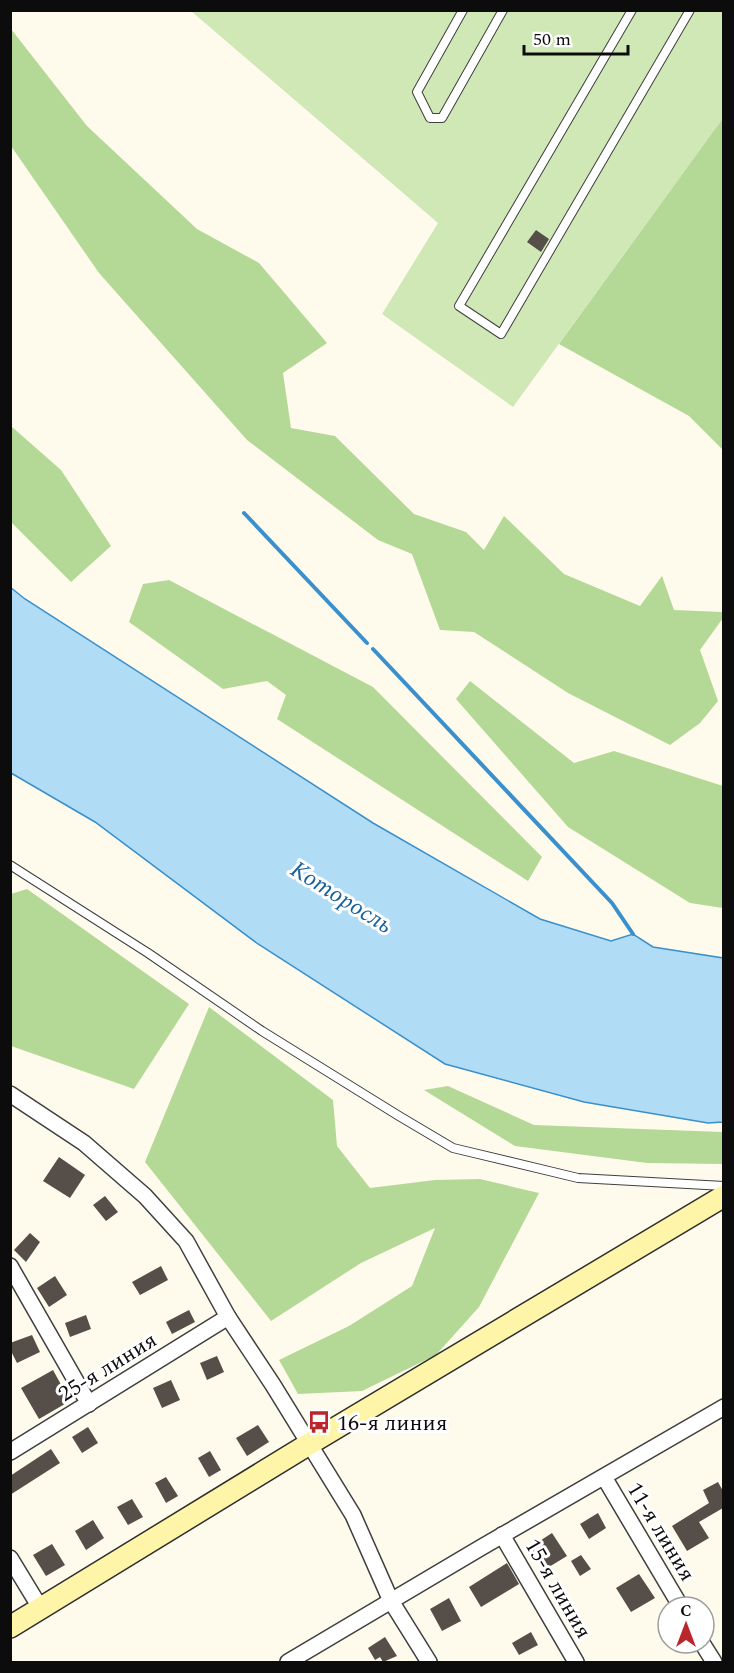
<svg xmlns="http://www.w3.org/2000/svg" width="734" height="1673" font-family="Spectral,serif">
<style>
.green{fill:#d0e8b6}
.forest{fill:#b4d996}
.water{fill:#b1dcf5;stroke:#3990cc;stroke-width:1.5}
.lines{fill:none;stroke-linecap:round;stroke-linejoin:round}
.stream{stroke:#3990cc;stroke-width:4}
.building{fill:#554e49}
.lane-casing{stroke:#3f3f3f;stroke-width:10}
.street-casing{stroke:#3f3f3f;stroke-width:18}
.secondary-casing{stroke:#2e2e2e;stroke-width:24}
.lane{stroke:#fff;stroke-width:8}
.street{stroke:#fff;stroke-width:15}
.secondary{stroke:#fef5a8;stroke-width:21}
.labels{text-anchor:middle;stroke-width:6;stroke-linejoin:round;paint-order:stroke}
.street-label{font-size:22px;fill:#0c0c0c;stroke:#fff}
.poi-label{font-size:22px;fill:#0c0c0c;stroke:#fff;text-anchor:start}
.water-label{font-size:24px;font-style:italic;fill:#17619d;stroke:#fff}
</style>
<rect width="100%" height="100%" fill="#fffbec"/>
<polygon class="green" points="191,11 723,11 723,118 513,407 382,314 438,223"/>
<g class="forest">
<polygon points="11,29 87,126 197,229 259,263 327,343 283,373 291,428 335,436 414,514 466,532 484,550 504,516 564,574 640,606 662,576 674,610 723,612 723,618 700,650 718,701 700,723 670,745 568,693 474,632 440,630 412,554 378,540 247,440 99,273 11,146"/>
<polygon points="723,118 723,450 689,416 559,344"/>
<polygon points="11,426 61,470 111,546 71,582 11,522"/>
<polygon points="169,580 373,687 542,857 528,881 277,719 286,695 267,681 223,689 129,622 143,584"/>
<polygon points="470,681 574,763 614,751 723,786 723,908 690,903 568,827 456,699"/>
<polygon points="27,889 189,1004 134,1089 11,1046 11,894"/>
<polygon points="209,1007 333,1100 337,1146 370,1188 435,1180 480,1179 539,1193 479,1307 436,1355 362,1391 298,1394 279,1360 349,1326 412,1286 435,1228 361,1263 271,1321 145,1162"/>
<polygon points="448,1086 534,1125 723,1132 723,1164 647,1163 515,1146 424,1090"/>
</g>
<polygon class="water" points="10,587 25,599 373,823 540,919 611,941 633,934 653,947 723,958 723,1122 708,1123 584,1102 445,1064 258,944 95,822 11,773"/>
<g class="lines">
<g class="stream">
<polyline points="244,513 367,643"/>
<polyline points="373,649 612,903 633,934"/>
</g>
</g>
<g class="building">
<polygon points="536,230 549,239 541,252 527,242"/>
<polygon points="59,1157 85,1175 70,1198 43,1181"/>
<polygon points="105,1196 118,1212 106,1221 93,1205"/>
<polygon points="30,1233 40,1242 26,1262 14,1250"/>
<polygon points="161,1266 168,1280 140,1295 132,1282"/>
<polygon points="55,1276 67,1295 49,1307 37,1288"/>
<polygon points="189,1310 195,1322 172,1334 166,1322"/>
<polygon points="86,1315 91,1329 70,1337 65,1323"/>
<polygon points="32,1335 40,1352 17,1363 10,1349 10,1343"/>
<polygon points="217,1356 224,1372 207,1380 200,1363"/>
<polygon points="53,1370 70,1401 39,1419 21,1388"/>
<polygon points="171,1380 180,1400 162,1408 153,1388"/>
<polygon points="258,1425 269,1442 247,1456 236,1438"/>
<polygon points="88,1427 98,1443 82,1453 72,1437"/>
<polygon points="51,1449 60,1463 10,1495 10,1476"/>
<polygon points="210,1451 221,1470 209,1477 198,1458"/>
<polygon points="166,1477 178,1496 166,1503 155,1483"/>
<polygon points="718,1482 723,1491 723,1508 699,1522 709,1538 687,1551 672,1526 709,1503 703,1490"/>
<polygon points="132,1499 143,1517 128,1525 117,1507"/>
<polygon points="598,1513 606,1528 589,1539 580,1524"/>
<polygon points="93,1520 104,1538 86,1550 75,1531"/>
<polygon points="552,1533 567,1556 544,1570 529,1548"/>
<polygon points="52,1544 65,1565 46,1576 33,1555"/>
<polygon points="581,1555 591,1569 580,1576 571,1561"/>
<polygon points="507,1563 519,1584 481,1607 469,1587"/>
<polygon points="639,1574 655,1598 631,1612 616,1588"/>
<polygon points="449,1598 461,1621 442,1631 430,1609"/>
<polygon points="531,1632 538,1645 519,1655 512,1643"/>
<polygon points="385,1637 397,1656 383,1662 380,1657 375,1660 368,1648"/>
</g>
<g class="lines">
<g class="lane-casing">
<g id="lane">
<polyline points="463,10 417,92 430,118 442,118 503,10"/>
<polyline points="632,10 459,306 501,334 690,10"/>
<polyline points="10,865 148,953 262,1031 399,1116 453,1148 578,1178 724,1186"/>
</g>
</g>
<g class="street-casing">
<g id="street">
<polyline points="10,1094 84,1143 145,1196 186,1241 228,1317 273,1385 353,1515 391,1601 429,1662"/>
<polyline points="10,1266 89,1404"/>
<polyline points="10,1452 228,1317"/>
<polyline points="604,1477 681,1607"/>
<polyline points="502,1535 576,1662"/>
<polyline points="10,1558 41,1609"/>
<polyline points="702,1643 714,1662"/>
<polyline points="288,1662 482,1547 724,1407"/>
</g>
</g>
<g class="secondary-casing">
<polyline id="secondary" points="10,1627 309,1444 724,1196"/>
</g>
<use href="#lane" class="lane"/>
<use href="#street" class="street"/>
<use href="#secondary" class="secondary"/>
</g>
<defs>
<g id="bus-bare" transform="scale(1.8)"><path d="M-5-6H5V4H4V6H2V4H-2V6H-4V4H-5ZM-3.5-4V0h7V-4ZM-3.5 1.2v1.5H-2V1.2ZM2 1.2v1.5H3.5V1.2Z" fill="#bb262c" stroke="#fff" stroke-width="2.5" paint-order="stroke"/></g>
</defs>
<g fill-rule="evenodd">
<use href="#bus-bare" x="319" y="1422"/>
</g>
<g class="labels">
<g class="street-label">
<text transform="translate(107 1366) rotate(-32)" y="8">25-я линия</text>
<text transform="translate(662 1531) rotate(59)" y="8">11-я линия</text>
<text transform="translate(559 1588) rotate(60)" y="8">15-я линия</text>
</g>
<g class="poi-label">
<text x="337" y="1430">16-я линия</text>
</g>
<g class="water-label">
<text transform="translate(342 897) rotate(32)" y="8">Которосль</text>
</g>
</g>
<rect width="734" height="1673" fill="none" stroke="#0c0c0c" stroke-width="24"/>
<g transform="translate(686 1625)"><circle r="28" fill="#ffffff" stroke="#9e9e9e" stroke-width="1.5"/>
<path d="M0-4.5L10 22L0 15L-10 22Z" fill="#bb262c"/>
<text y="-9" font-size="16" font-weight="bold" text-anchor="middle" fill="#0c0c0c">С</text>
</g>
<path d="M524 45v9h104v-9" fill="none" stroke="#0c0c0c" stroke-width="3"/>
<text x="533" y="45" font-size="18" fill="#0c0c0c" stroke="#ffffff" stroke-width="4.5" paint-order="stroke">50 m</text>
</svg>
